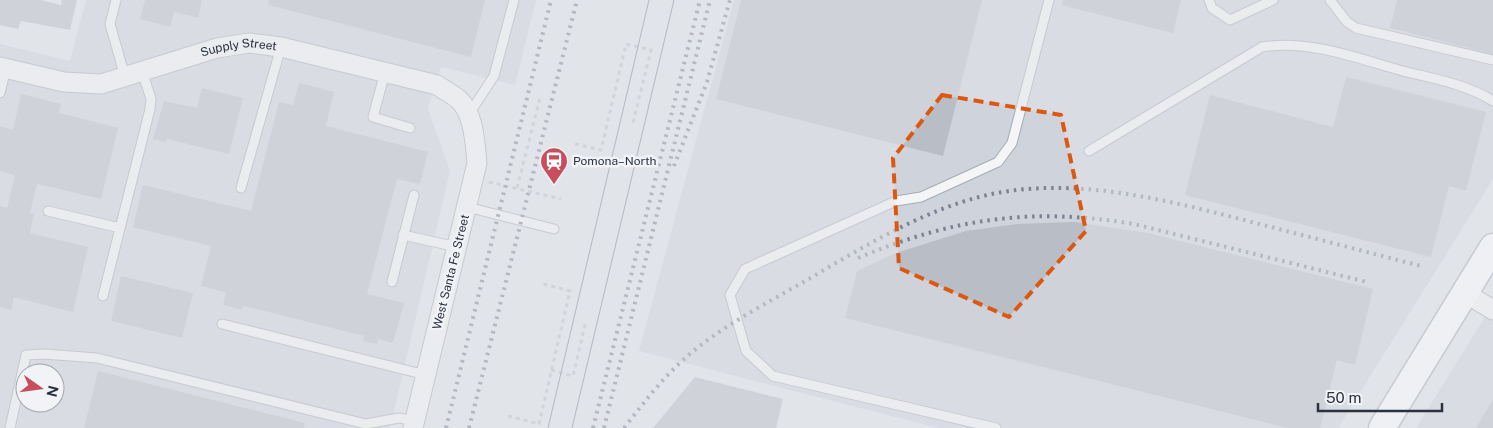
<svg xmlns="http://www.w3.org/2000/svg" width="1493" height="428" font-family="'Public Sans',sans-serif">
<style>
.built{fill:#cfd3db;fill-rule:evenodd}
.building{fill:#b9bdc5}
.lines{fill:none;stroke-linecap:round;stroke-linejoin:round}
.lane-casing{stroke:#a6abb3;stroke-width:11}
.street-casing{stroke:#a6abb3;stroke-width:21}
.secondary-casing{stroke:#a6abb3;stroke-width:29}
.path{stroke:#bfc2c7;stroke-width:3;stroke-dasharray:4 4;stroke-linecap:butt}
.lane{stroke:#f4f5f7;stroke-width:9}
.street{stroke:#f4f5f7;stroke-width:19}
.secondary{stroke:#fff;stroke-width:26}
.tram{stroke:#7c8392;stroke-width:1}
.rail{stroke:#7c8392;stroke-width:4;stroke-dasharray:2.5 5;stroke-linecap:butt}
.marked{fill:none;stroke:#de570f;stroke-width:4;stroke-dasharray:10 6;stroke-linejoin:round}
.labels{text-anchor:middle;stroke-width:5;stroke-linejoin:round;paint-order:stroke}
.street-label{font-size:12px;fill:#2a3240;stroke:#f1f3f6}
.poi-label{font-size:12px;fill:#2a3240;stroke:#f1f3f6;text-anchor:start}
</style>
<rect width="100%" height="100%" fill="#e1e4e9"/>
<g class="built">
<path d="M86 0H536L515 85 441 67 428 109 450 171 390 428H0V44L70 61ZM25 373H55V403H25Z"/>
<polygon points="734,0 1493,0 1493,179 1338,428 938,428 639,351"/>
<polygon points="1493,304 1493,428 1416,428"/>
</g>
<g class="building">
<polygon points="0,0 41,0 61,5 62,0 77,0 70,30 21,21 18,29 0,25"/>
<polygon points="145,0 202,0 198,18 174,12 170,27 140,19"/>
<polygon points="269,0 485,0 471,57 268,5"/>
<polygon points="741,0 982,0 943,156 716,99"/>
<polygon points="1063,0 1181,0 1173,33 1062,5"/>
<polygon points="1397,0 1493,0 1493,54 1390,28"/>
<polygon points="1346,77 1486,112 1466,191 1449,186 1431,257 1185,195 1210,95 1333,127"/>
<polygon points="299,83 334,92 326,126 428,152 420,184 397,179 367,294 404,303 393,343 378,339 377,344 363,341 364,336 265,311 243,306 243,310 223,305 226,292 201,286 211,246 133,227 143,185 251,211 279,102 293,105"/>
<polygon points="202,88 243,98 229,154 167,139 166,142 153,139 164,101 197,108"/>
<polygon points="21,94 61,104 59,113 118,128 101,199 37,184 30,213 34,214 30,233 88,247 73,312 14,297 11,310 0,307 0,206 7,208 15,175 0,171 0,126 13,130"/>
<polygon points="1074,222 1148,233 1373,289 1355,365 1337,360 1320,428 1287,428 845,318 857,271 896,253 966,231 1017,224"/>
<polygon points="121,276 193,293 182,338 111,321"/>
<polygon points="98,371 305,423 304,428 84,428"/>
<polygon points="695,377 783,399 776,428 653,428"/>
<polygon points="1493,399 1493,428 1476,428"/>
</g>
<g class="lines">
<g class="lane-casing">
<g id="lane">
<polyline points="116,0 110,24 125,77"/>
<polyline points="1209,0 1212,8 1230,20 1273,0"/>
<polyline points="1330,0 1347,22 1356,28 1493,60"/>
<polyline points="385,72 373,117 410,128"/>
<polyline points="0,93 6,68"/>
<polyline points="469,114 494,76 514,0"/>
<path d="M1089 151 1262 47C1309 39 1359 59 1403 71 1434 79 1466 84 1493 101"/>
<polyline points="241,188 281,47"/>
<polyline points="467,207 554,229"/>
<polyline points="48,211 120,228"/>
<polyline points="403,235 457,247"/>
<polyline points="392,282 414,195"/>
<polyline points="103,296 150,109 151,99 142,71"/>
<polyline points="222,324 426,375"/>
<polyline points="10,428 26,355 44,354 97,358 366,424 399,418 415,421"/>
<polyline points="996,428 773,376 746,351 730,295 745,269 896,201 921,197 998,162 1012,143 1049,0"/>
</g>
</g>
<g class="street-casing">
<g id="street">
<path id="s1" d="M0 67 64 82 101 84 217 48 249 43 281 47 437 85C444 90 452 94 458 99 474 113 475 142 477 163L413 428"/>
<polyline points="1465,293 1493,310"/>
</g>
</g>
<g class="secondary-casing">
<polyline id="secondary" points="1382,428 1493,247"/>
</g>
<g class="path">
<polyline points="575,144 601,150 626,44 651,50 633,123"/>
<polyline points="489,182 561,199"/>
<polyline points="517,188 540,98"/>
<polyline points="551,370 573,376 586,321"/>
<polyline points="508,416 539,424 570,291 540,283"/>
</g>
<use href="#lane" class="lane"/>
<use href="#street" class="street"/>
<use href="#secondary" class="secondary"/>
<g class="tram">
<polyline points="548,428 649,0"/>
<polyline points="572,428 674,0"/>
</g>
<g class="rail">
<polyline points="674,166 707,82 730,0"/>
<path d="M858 258C954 218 1032 207 1134 224L1367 282"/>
<polyline points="446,428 551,0"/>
<polyline points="469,428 577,0"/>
<polyline points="593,428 700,0"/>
<polyline points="604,428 710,0"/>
<path d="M624 428C643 404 660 381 682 361 720 326 768 303 812 277 860 249 909 219 962 202 1061 169 1170 201 1267 226 1318 239 1370 253 1421 266"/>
</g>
</g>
<path d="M0 0H1493V428H0ZM942 95 1061 115 1086 231 1009 317 899 268 893 158Z" fill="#e1e4e9" fill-opacity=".55" fill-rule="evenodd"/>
<path class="marked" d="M942 95 1061 115 1086 231 1009 317 899 268 893 158Z"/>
<defs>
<g id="station-pin" transform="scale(1.4375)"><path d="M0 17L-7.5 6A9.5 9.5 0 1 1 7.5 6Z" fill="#c64e5d" stroke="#f1f3f6"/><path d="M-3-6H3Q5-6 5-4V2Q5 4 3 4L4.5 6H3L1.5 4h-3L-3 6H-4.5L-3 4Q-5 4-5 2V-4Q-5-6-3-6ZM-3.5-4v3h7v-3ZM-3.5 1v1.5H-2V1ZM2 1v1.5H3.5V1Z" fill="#fff"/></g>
</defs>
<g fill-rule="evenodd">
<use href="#station-pin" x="554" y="161"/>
</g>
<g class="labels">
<g class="street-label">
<text dy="4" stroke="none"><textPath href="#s1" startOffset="246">Supply Street</textPath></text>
<text transform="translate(451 272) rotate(-76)" y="4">West Santa Fe Street</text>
</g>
<g class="poi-label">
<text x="573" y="165">Pomona–North</text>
</g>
</g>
<g transform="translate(40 388) rotate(104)"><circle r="24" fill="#f1f3f6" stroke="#a1a6ad"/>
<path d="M0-4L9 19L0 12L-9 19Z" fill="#c64e5d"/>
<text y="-8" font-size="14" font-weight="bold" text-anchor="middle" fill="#2a3240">N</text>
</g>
<path d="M1318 403v8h124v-8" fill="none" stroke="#2a3240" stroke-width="2.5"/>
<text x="1326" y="403" font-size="15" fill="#2a3240" stroke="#f1f3f6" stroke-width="4" paint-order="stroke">50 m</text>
</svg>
